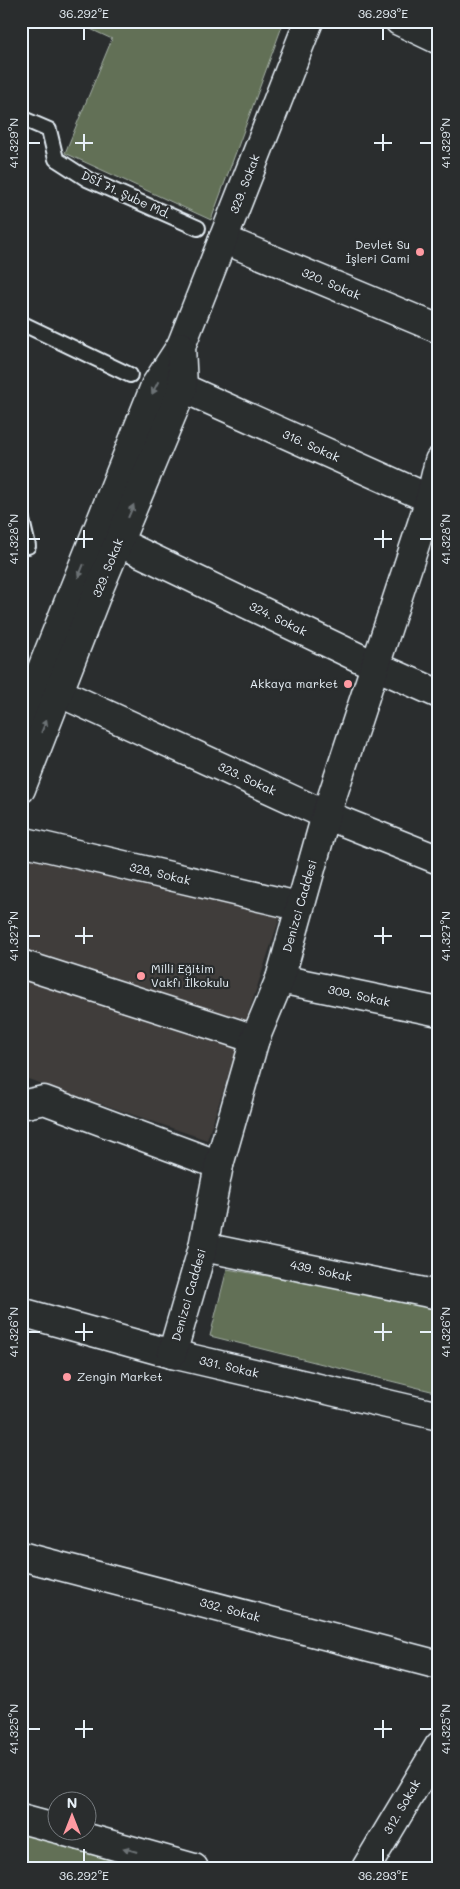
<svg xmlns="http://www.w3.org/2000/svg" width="460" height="1889" font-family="Mali,sans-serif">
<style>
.built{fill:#3f3c3a}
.green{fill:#626f56;stroke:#a5b0a7}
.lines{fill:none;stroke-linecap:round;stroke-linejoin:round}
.service-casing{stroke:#e8f1f8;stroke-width:18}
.minor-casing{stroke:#e8f1f8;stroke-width:31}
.tertiary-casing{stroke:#e8f1f8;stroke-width:31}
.secondary-casing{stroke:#e8f1f8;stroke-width:31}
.primary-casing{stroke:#e8f1f8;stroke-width:31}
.service{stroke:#2a2d2e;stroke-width:14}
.minor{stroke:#2a2d2e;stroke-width:28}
.tertiary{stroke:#2a2d2e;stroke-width:28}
.secondary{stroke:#2a2d2e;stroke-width:28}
.primary{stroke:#2a2d2e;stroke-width:28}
.tram{stroke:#e8f1f8;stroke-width:1}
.oneway{fill:#6c7275}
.ticks{fill:none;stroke:#e8f1f8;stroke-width:2}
.poi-dot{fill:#ff9aa2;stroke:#2a2d2e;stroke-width:2}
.labels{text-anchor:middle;stroke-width:4.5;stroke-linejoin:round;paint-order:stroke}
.street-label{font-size:12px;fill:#e8f1f8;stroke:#2a2d2e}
.poi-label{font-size:12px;fill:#e8f1f8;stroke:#2a2d2e;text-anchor:end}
.neatline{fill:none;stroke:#e8f1f8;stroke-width:2}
.ticks-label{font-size:12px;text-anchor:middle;fill:#e8f1f8}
</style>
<rect width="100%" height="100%" fill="#2a2d2e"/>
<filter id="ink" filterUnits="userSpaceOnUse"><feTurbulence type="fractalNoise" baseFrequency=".02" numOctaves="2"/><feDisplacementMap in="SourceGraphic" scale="10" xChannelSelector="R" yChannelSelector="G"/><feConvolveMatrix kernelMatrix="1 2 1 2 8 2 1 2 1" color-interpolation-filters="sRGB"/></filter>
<g filter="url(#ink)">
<polygon class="built" points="21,856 280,917 207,1140 28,1079 21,1083"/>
<g class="green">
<polygon points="73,21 284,21 211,220 65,153 112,39"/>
<polygon points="227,1269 439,1306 439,1393 210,1336"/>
<polygon points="21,1826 168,1868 21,1868"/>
</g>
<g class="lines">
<g class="service-casing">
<g id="service">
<polyline points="21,118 49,130 56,159 87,179 198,228"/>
<polyline points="21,323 130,375"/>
<polyline points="21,516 28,546"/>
</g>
</g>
<g class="minor-casing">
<g id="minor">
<polyline points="223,239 439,329"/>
<polyline points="183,388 439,503"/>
<polyline points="118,542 376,666 439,694"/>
<polyline points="58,692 326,815 439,860"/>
<polyline points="21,841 298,906"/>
<polyline points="21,964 255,1039"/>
<polyline points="280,979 439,1012"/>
<polyline points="21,1105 44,1100 219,1165"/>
<polyline points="203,1247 439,1295"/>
<polyline points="21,1312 172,1354 439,1416"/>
<polyline points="21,1556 439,1665"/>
<polyline points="366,1868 439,1746"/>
</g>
</g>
<g class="tertiary-casing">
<g id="tertiary">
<polyline points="21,721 155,386 181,346 309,21"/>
<polyline points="21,789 100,586 183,388 181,346"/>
<polyline points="172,1354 203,1247 219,1165 255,1039 280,979 326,815 430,499 439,461"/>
</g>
</g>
<g class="secondary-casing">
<polyline id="secondary" points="399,21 439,40"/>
</g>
<g class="primary-casing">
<g id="primary">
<polyline points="21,1819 58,1829"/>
<polyline points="66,1832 194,1868"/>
</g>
</g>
<use href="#service" class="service"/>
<use href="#minor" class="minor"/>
<use href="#tertiary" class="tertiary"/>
<use href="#secondary" class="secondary"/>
<use href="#primary" class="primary"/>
<polyline class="tram" points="21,1863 38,1868"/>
</g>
<defs><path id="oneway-solid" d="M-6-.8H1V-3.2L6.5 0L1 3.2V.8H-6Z" transform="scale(1.25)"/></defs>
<g class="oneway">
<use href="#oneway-solid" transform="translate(155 388) rotate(117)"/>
<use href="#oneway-solid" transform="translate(131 511) rotate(-67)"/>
<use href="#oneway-solid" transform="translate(81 571) rotate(112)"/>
<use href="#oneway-solid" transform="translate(44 726) rotate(-68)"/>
<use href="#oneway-solid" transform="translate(130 1850) rotate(-164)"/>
</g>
</g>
<path class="ticks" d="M84 28V40M383 28V40M84 134V151M383 134V151M28 143H40M75 143H93M374 143H392M420 143H432M84 530V548M383 530V548M28 539H40M75 539H93M374 539H392M420 539H432M84 927V944M383 927V944M28 936H40M75 936H93M374 936H392M420 936H432M84 1323V1341M383 1323V1341M28 1332H40M75 1332H93M374 1332H392M420 1332H432M84 1720V1738M383 1720V1738M28 1729H40M75 1729H93M374 1729H392M420 1729H432M84 1849V1862M383 1849V1862"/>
<g class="poi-dot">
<circle cx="420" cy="252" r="5"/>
<circle cx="348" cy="684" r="5"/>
<circle cx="141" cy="976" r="5"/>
<circle cx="67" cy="1377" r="5"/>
</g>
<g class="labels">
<g class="street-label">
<text transform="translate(245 184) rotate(-69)" y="4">329. Sokak</text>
<text transform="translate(126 195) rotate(25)" y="4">DSİ 71. Şube Md.</text>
<text transform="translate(331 284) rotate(23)" y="4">320. Sokak</text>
<text transform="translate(311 446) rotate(24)" y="4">316. Sokak</text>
<text transform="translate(108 568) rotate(-68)" y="4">329. Sokak</text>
<text transform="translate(278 619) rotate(26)" y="4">324. Sokak</text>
<text transform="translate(247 779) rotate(25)" y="4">323. Sokak</text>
<text transform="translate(160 874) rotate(13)" y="4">328, Sokak</text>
<text transform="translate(300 906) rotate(-74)" y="4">Denizci Caddesi</text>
<text transform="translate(359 996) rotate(12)" y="4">309. Sokak</text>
<text transform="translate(321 1271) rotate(12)" y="4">439. Sokak</text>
<text transform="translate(189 1295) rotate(-74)" y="4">Denizci Caddesi</text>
<text transform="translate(229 1367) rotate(13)" y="4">331. Sokak</text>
<text transform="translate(230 1610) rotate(15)" y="4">332. Sokak</text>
<text transform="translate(402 1807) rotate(-60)" y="4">312. Sokak</text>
</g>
<g class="poi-label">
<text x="410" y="249">Devlet Su<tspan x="410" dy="14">İşleri Cami</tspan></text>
<text x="338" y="688">Akkaya market</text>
<text x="151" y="973" text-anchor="start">Milli Eğitim<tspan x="151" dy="14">Vakfı İlkokulu</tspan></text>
<text x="77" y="1381" text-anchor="start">Zengin Market</text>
</g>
</g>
<rect width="460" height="1889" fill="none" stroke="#2a2d2e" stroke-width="55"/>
<g transform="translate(72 1816)"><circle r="24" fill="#2a2d2e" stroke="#767b7f"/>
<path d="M0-4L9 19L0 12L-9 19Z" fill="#ff9aa2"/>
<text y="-8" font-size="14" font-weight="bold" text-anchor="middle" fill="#e8f1f8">N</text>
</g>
<rect x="28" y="28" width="404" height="1834" class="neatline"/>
<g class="ticks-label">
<text x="84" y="18">36.292°E</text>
<text x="383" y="18">36.293°E</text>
<text transform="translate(14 143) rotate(-90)" y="4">41.329°N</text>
<text transform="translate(446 143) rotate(-90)" y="4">41.329°N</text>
<text transform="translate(14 539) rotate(-90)" y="4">41.328°N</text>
<text transform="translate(446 539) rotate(-90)" y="4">41.328°N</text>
<text transform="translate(14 936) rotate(-90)" y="4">41.327°N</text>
<text transform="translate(446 936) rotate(-90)" y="4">41.327°N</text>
<text transform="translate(14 1332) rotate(-90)" y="4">41.326°N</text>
<text transform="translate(446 1332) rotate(-90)" y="4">41.326°N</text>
<text transform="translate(14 1729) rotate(-90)" y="4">41.325°N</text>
<text transform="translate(446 1729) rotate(-90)" y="4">41.325°N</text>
<text x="84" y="1880">36.292°E</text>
<text x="383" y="1880">36.293°E</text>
</g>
</svg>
